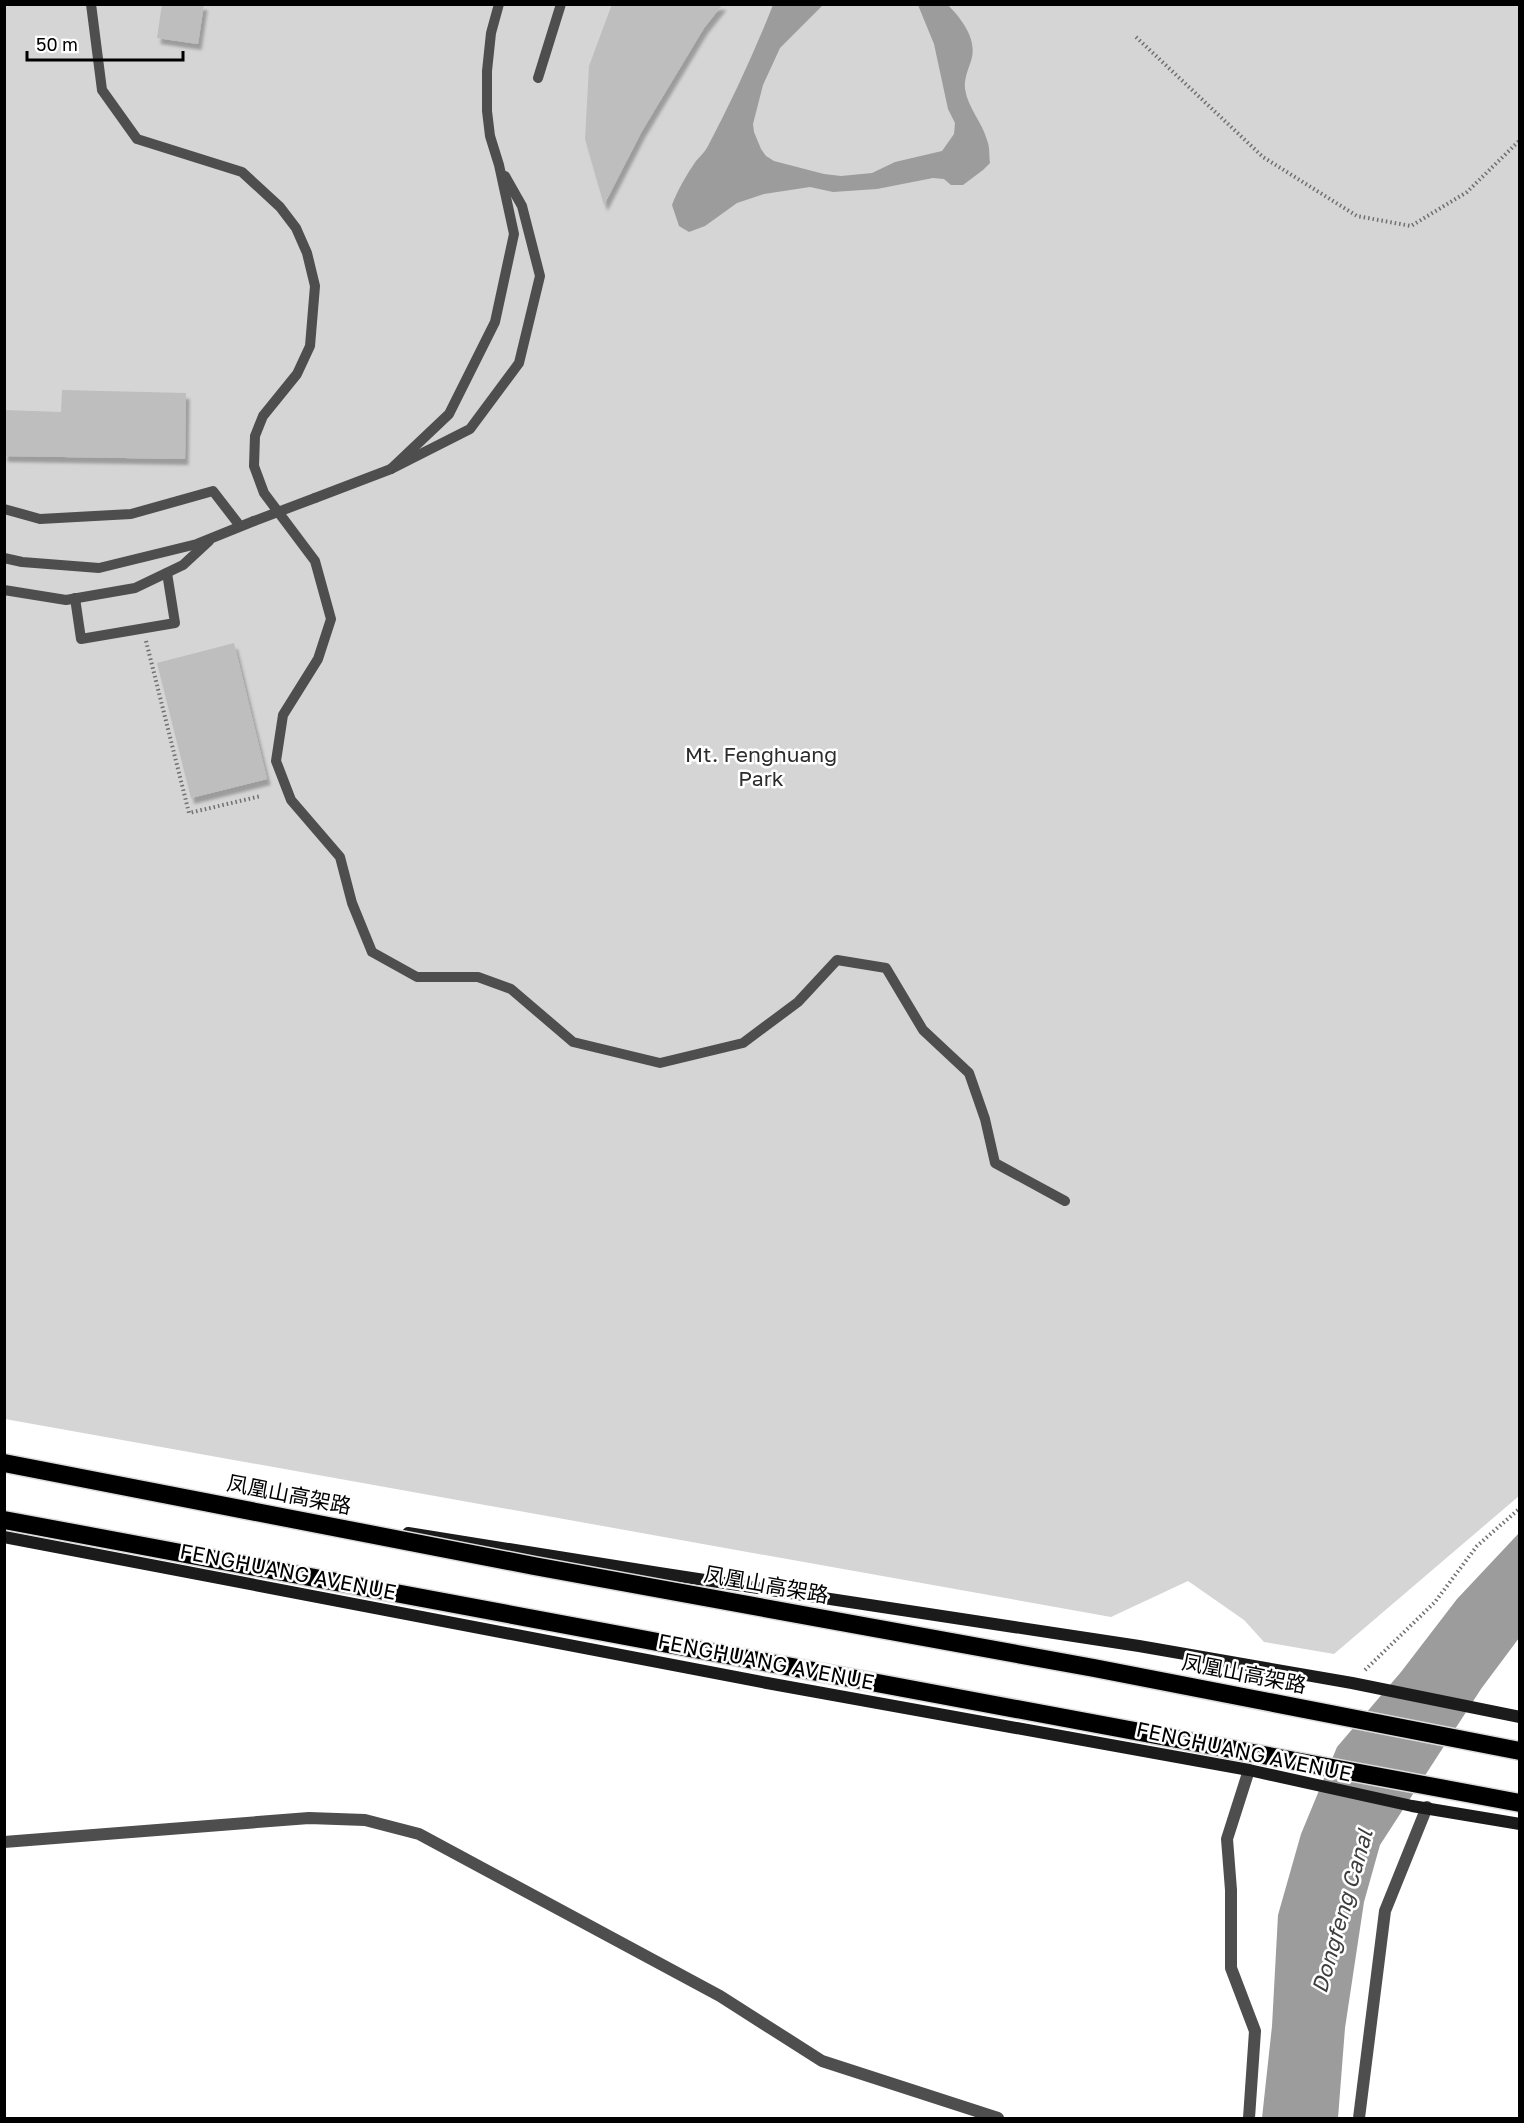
<svg xmlns="http://www.w3.org/2000/svg" width="1524" height="2123" font-family="'Golos Text','Noto Sans SC',sans-serif">
<style>
.green{fill:#d5d5d5}
.water{fill:#9c9c9c}
.building{fill:#bebebe;filter:url(#shadow)}
.lines{fill:none;stroke-linecap:round;stroke-linejoin:round}
.highway-casing{stroke:#dbdbdb;stroke-width:21}
.path{stroke:#707070;stroke-width:4;stroke-dasharray:1.5 3;stroke-linecap:butt}
.lane{stroke:#4e4e4e;stroke-width:10}
.street{stroke:#4e4e4e;stroke-width:12}
.secondary{stroke:#1b1b1b;stroke-width:12}
.highway{stroke:#000;stroke-width:18}
.highway-bridge-casing{stroke:#dbdbdb;stroke-width:21;stroke-linecap:butt}
.lane-bridge{stroke:#4e4e4e;stroke-width:10}
.highway-bridge{stroke:#000;stroke-width:18}
.labels{text-anchor:middle;stroke-width:5;stroke-linejoin:round;paint-order:stroke}
.park-label{font-size:21px;fill:#2c2c2c;stroke:#fff}
.street-label{font-size:21px;fill:#000;stroke:#fff}
.water-label{font-size:22px;font-style:italic;fill:#3d3d3d;stroke:#fff}
</style>
<defs>
<filter id="shadow"><feDropShadow dx="3.5" dy="6" stdDeviation="1.5" flood-color="#0004"/></filter>
</defs>
<rect width="100%" height="100%" fill="#fff"/>
<polygon class="green" points="4,5 1519,5 1519,1496 1334,1654 1264,1642 1244,1620 1188,1581 1111,1617 5,1419"/>
<g class="water">
<path d="M773 5H823L780 48 763 85 753 124 754 132 761 149 766 156 774 161 824 174 841 176 872 173 895 162 942 151 954 134 955 123 948 109 934 44 918 5 947 4C962 19 978 40 971 61 968 70 964 79 965 89 968 108 982 122 987 140 990 147 989 156 990 163L983 170 963 185H951L944 179 933 178 877 189 833 192 810 187 764 194 737 203 705 226 689 232 679 226 672 205C678 189 687 174 696 161 700 156 705 152 708 146 732 100 754 53 773 5Z"/>
<polygon points="1519,1533 1519,1638 1481,1689 1380,1845 1364,1902 1345,2028 1338,2118 1262,2118 1272,2026 1278,1915 1301,1834 1337,1747 1401,1672 1457,1599"/>
</g>
<g class="building">
<polygon points="162,4 204,4 198,44 157,38"/>
<polygon points="612,4 723,4 704,28 642,131 604,205 585,139 589,66"/>
<polygon points="62,390 186,393 185,459 4,456 4,410 61,412"/>
<polygon points="234,643 267,779 191,798 157,663"/>
</g>
<g class="lines">
<g class="highway-casing">
<polyline id="highway" points="4,1520 1520,1803"/>
</g>
<g class="path">
<polyline points="1136,37 1263,157 1357,216 1411,226 1467,192 1520,140"/>
<polyline points="146,641 189,813 261,796"/>
<polyline points="1365,1670 1435,1602 1477,1546 1520,1508"/>
</g>
<g class="lane">
<polyline points="91,4 102,90 137,139 242,172 280,207 296,228 307,253 315,286 310,346 297,374 263,416 255,436 254,466 264,493 315,561 331,619 318,659 283,715 276,761 291,800 340,857 352,903 372,952 417,977 478,977 511,989 573,1042 660,1063 743,1043 798,1002 837,960 886,968 923,1030 969,1073 985,1119 995,1163 1065,1201"/>
<polyline points="538,78 561,4"/>
<polyline points="391,469 449,414 495,322 514,234 499,165 490,136 487,111 487,71 491,33 499,4"/>
<polyline points="315,498 391,469 470,429 519,363 540,276 522,206 505,176"/>
<polyline points="4,509 40,519 131,514 213,491 240,526"/>
<polyline points="4,558 22,562 99,568 197,544 254,521"/>
<polyline points="4,590 66,600 135,588 183,565 209,541"/>
<polyline points="75,598 81,639 175,623 167,573"/>
</g>
<g class="street">
<polyline points="4,1842 309,1818 365,1820 419,1834 720,1996 822,2061 998,2118"/>
<polyline points="1249,2118 1255,2031 1231,1968 1231,1890 1227,1839 1249,1770"/>
<polyline points="1359,2118 1385,1911 1427,1807"/>
</g>
<g class="secondary">
<polyline points="408,1533 659,1573 1139,1646 1352,1683 1520,1717"/>
<polyline points="4,1537 767,1683 1249,1770 1412,1806 1520,1824"/>
</g>
<use href="#highway" class="highway"/>
<g class="highway-bridge-casing">
<polyline id="highway-bridge" points="4,1463 534,1566 1094,1668 1520,1751"/>
</g>
<polyline class="lane-bridge" points="254,521 315,498"/>
<use href="#highway-bridge" class="highway-bridge"/>
</g>
<g class="labels">
<g class="park-label">
<text x="761" y="762">Mt. Fenghuang<tspan x="761" dy="24">Park</tspan></text>
</g>
<g class="street-label">
<text transform="translate(289 1495) rotate(11)" y="7">凤凰山高架路</text>
<text transform="translate(288 1572) rotate(11)" y="7">FENGHUANG AVENUE</text>
<text transform="translate(766 1585) rotate(10)" y="7">凤凰山高架路</text>
<text transform="translate(766 1662) rotate(11)" y="7">FENGHUANG AVENUE</text>
<text transform="translate(1244 1674) rotate(11)" y="7">凤凰山高架路</text>
<text transform="translate(1244 1752) rotate(12)" y="7">FENGHUANG AVENUE</text>
</g>
<g class="water-label">
<text transform="translate(1342 1911) rotate(-74)" y="8">Dongfeng Canal</text>
</g>
</g>
<rect width="1524" height="2123" fill="none" stroke="#000000" stroke-width="12"/>
<path d="M27 51v9h156v-9" fill="none" stroke="#000000" stroke-width="3"/>
<text x="36" y="51" font-size="18" fill="#000000" stroke="#ffffff" stroke-width="4.5" paint-order="stroke">50 m</text>
</svg>
